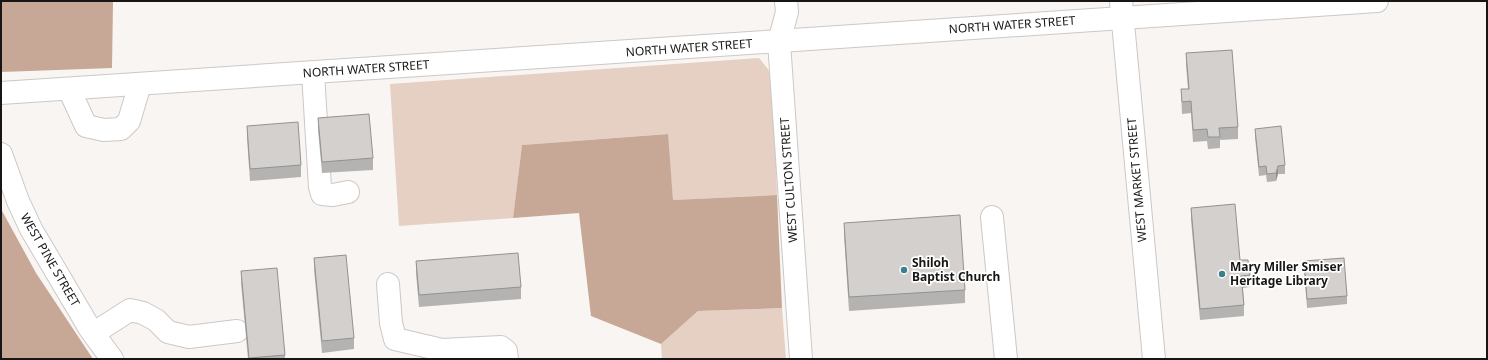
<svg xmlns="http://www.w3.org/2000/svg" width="1488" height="360" font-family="'Noto Sans',sans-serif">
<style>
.green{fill:#e6d0c4}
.forest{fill:#c7a795}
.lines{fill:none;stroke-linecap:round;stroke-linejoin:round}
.minor-casing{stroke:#ccc8c6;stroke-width:24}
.minor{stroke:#fff;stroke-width:22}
.wall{fill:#b5b3b1}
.shaded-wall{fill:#949290}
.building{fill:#d3d0ce;stroke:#949290}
.poi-dot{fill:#3b818d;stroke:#fff;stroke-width:1.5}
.labels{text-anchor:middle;stroke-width:3.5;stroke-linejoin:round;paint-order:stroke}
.street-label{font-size:12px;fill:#171615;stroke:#fff}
.poi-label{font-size:12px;font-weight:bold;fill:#171615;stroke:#fff;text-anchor:start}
</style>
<rect width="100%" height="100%" fill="#f8f5f2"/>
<g class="green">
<polygon points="759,58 768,69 773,85 777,195 673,200 667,134 522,145 513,218 399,226 390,84"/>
<polygon points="782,308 786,359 662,359 661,344 698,311"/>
</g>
<g class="forest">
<polygon points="1,1 113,1 112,68 1,72"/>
<polygon points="668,134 673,200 777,195 782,308 698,311 661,344 591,316 579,213 513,218 522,145"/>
<polygon points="1,209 36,273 93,359 1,359"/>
</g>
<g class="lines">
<g class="minor-casing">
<g id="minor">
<polyline points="786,1 787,12 779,42 801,359"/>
<polyline points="1121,1 1154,359"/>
<polyline points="313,73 320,187 322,194 333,195 348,192"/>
<polyline points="69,89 86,126 104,130 121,129 129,121 140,84"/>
<polyline points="1,93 1377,1"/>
<polyline points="1,154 18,201 31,229 90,329 112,359"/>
<polyline points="992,217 1006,359"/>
<polyline points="388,284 391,323 395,339 442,350 449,359"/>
<polyline points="94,333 130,310 143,313 156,320 168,332 189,337 237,331"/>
<polyline points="442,350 501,347 506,351 507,359"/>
</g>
</g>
<use href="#minor" class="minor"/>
</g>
<g class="wall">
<polygon points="1186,53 1238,127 1238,139 1220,140 1220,148 1208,149 1207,141 1193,142 1191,113 1182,114 1181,89 1188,89 1186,65"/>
<polygon points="318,118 373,158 373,170 322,173 318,130"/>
<polygon points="247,126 301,165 301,177 250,181 247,138"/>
<polygon points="1255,129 1285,165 1285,174 1278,174 1276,181 1267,182 1266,175 1259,176 1255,137"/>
<polygon points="1191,208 1240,260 1250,275 1250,287 1243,288 1244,305 1244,316 1200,320 1191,220"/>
<polygon points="844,223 965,290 965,303 849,311 844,236"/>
<polygon points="314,258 354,338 354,349 322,353 314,270"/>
<polygon points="416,261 521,287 521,299 419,307 416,273"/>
<polygon points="1304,261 1347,296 1347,304 1307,308 1304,269"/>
<polygon points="241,271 285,355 285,359 248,359 241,283"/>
</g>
<polygon class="shaded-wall" points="1278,166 1278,174 1276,181 1276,173"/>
<g class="building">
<polygon points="1232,50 1238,127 1219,128 1220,137 1208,137 1207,129 1193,130 1191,101 1182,102 1181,89 1189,89 1186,53"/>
<polygon points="369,114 373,158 322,162 318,118"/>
<polygon points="298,122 301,165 250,169 247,126"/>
<polygon points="1281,126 1285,165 1278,166 1276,173 1267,174 1266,166 1259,167 1255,129"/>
<polygon points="1235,204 1240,260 1248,260 1250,275 1241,276 1244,305 1200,309 1191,208"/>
<polygon points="960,215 965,290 849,297 844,223"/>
<polygon points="518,253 521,287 419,295 416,261"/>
<polygon points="346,255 354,338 322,341 314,258"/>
<polygon points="1344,258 1347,296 1307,299 1304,261"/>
<polygon points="277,268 285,355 249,358 241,271"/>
</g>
<g class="poi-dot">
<circle cx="904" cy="270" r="4"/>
<circle cx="1222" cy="274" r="4"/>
</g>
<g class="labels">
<g class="street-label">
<text transform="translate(1012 25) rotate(-4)" y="4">NORTH WATER STREET</text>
<text transform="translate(689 48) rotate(-4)" y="4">NORTH WATER STREET</text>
<text transform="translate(366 69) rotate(-4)" y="4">NORTH WATER STREET</text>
<text transform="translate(789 180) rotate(-94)" y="4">WEST CULTON STREET</text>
<text transform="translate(1137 180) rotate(-95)" y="4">WEST MARKET STREET</text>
<text transform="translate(50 260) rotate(60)" y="4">WEST PINE STREET</text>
</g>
<g class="poi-label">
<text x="912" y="267">Shiloh<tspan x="912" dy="14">Baptist Church</tspan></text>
<text x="1230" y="271">Mary Miller Smiser<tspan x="1230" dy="14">Heritage Library</tspan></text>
</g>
</g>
<rect width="1488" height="360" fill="none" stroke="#171615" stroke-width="4"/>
</svg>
